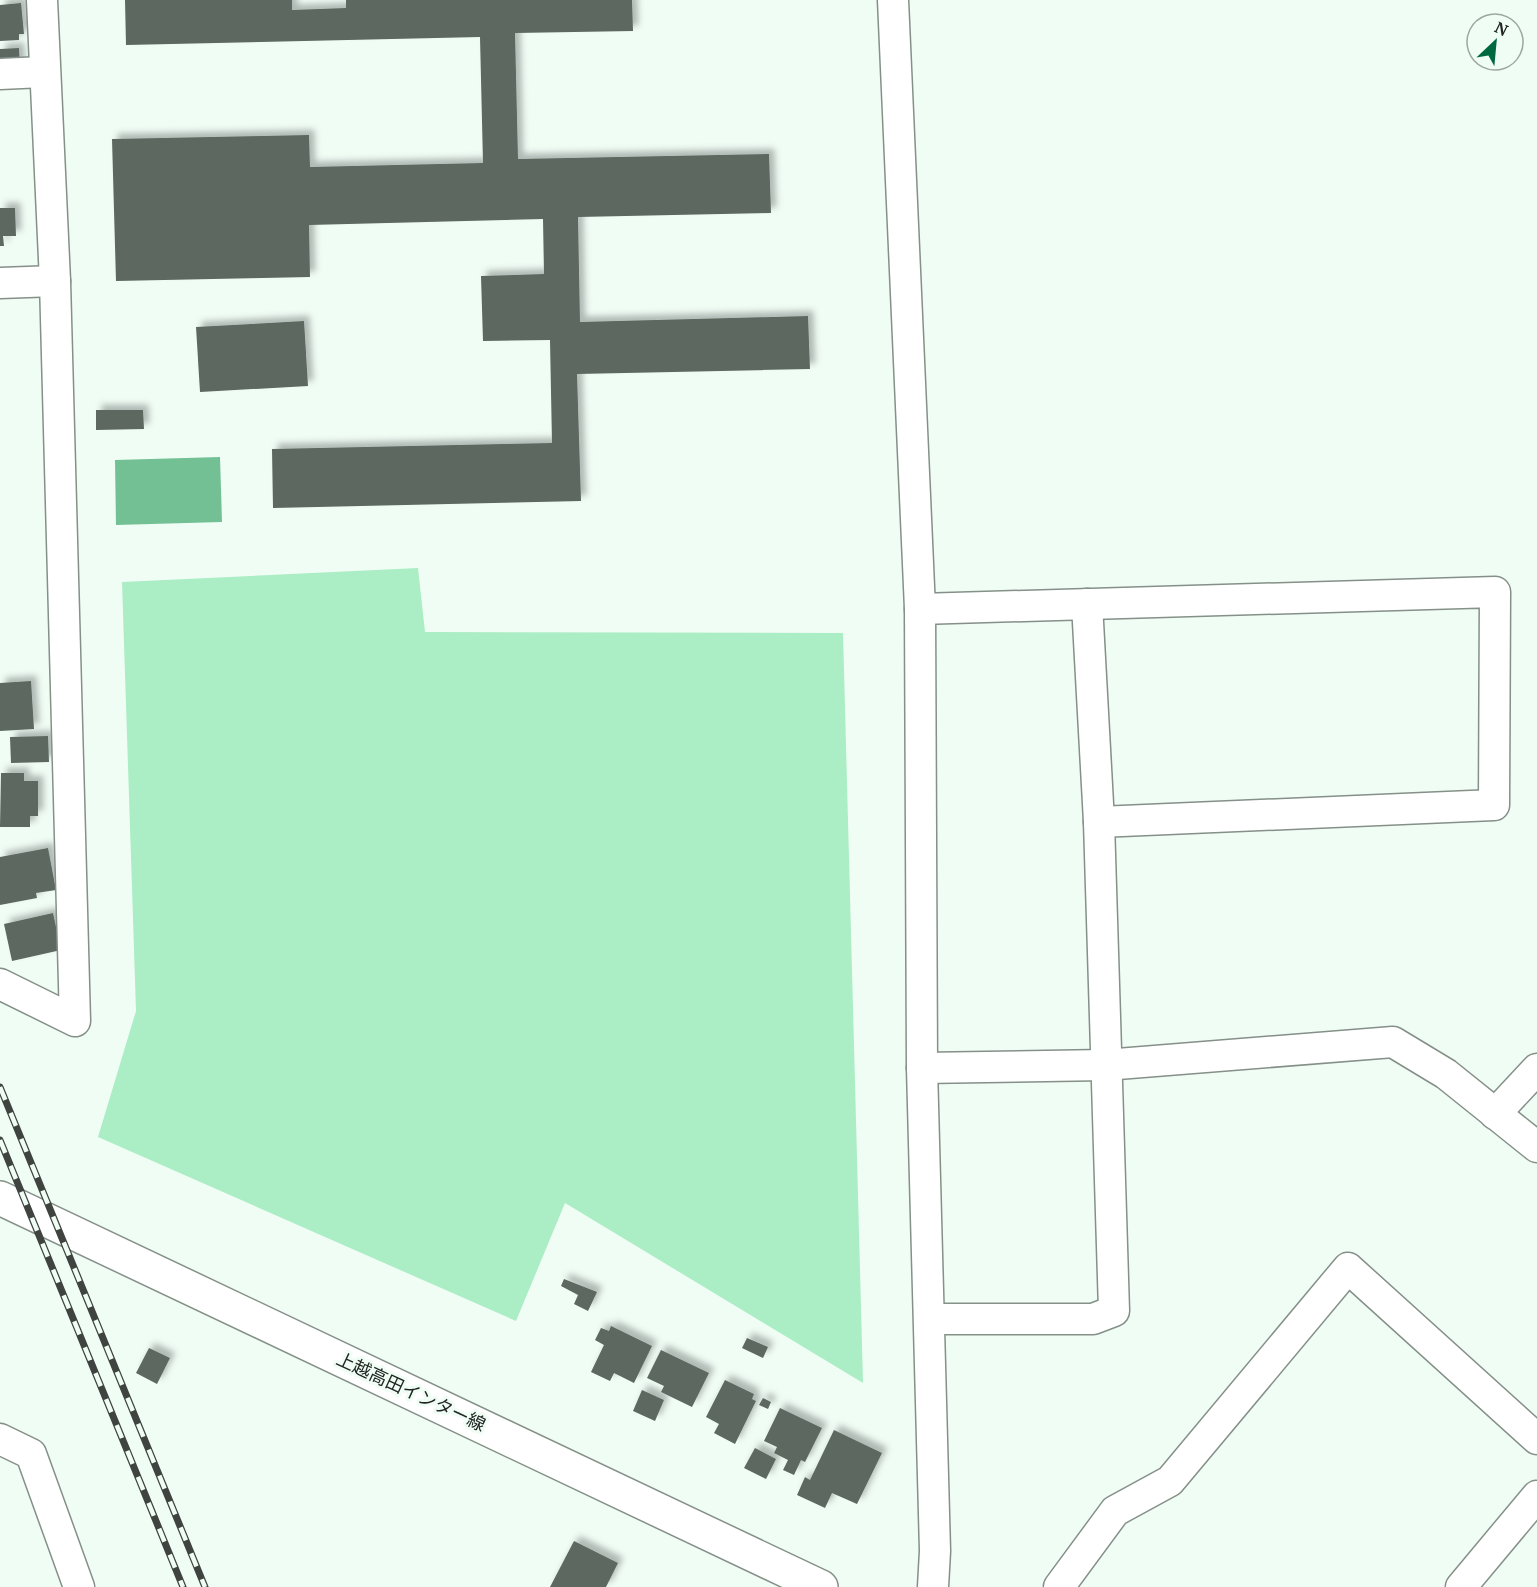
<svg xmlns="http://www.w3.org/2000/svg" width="1537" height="1587" font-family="'PT Serif','Noto Sans JP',serif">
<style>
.garden{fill:#abedc5}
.water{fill:#74c095}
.building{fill:#5c6760;filter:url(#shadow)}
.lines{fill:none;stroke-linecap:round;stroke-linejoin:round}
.minor-casing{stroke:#849088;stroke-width:33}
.major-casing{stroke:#849088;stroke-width:36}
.minor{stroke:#fff;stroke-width:30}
.major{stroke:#fff;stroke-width:33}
.rail-casing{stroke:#3f4440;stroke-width:7}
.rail{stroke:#f0fdf5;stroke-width:4.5;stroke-dasharray:14;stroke-linecap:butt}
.labels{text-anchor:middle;stroke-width:6;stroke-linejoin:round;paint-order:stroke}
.street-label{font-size:18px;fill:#212522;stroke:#f0fdf5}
</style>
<defs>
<filter id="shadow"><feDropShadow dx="5.5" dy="-5.5" stdDeviation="3" flood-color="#0004"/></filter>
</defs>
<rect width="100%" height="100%" fill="#f0fdf5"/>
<polygon class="garden" points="418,568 425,632 843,633 863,1383 565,1203 516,1321 98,1137 136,1011 122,582"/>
<polygon class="water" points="220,457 222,522 116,525 115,460"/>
<g class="building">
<polygon points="125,0 292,0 292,10 346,8 346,0 632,0 633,31 515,33 518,159 769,154 771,213 578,217 580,322 808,316 810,369 577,374 581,501 273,508 272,449 552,443 550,340 483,341 481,276 544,274 543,219 309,225 310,277 116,281 112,139 309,135 310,167 483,163 480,37 126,45"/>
<polygon points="21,3 24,34 19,34 19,40 0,41 0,5"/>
<polygon points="19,48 20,69 0,69 0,49"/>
<polygon points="0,208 15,208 16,236 3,236 4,246 0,246"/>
<polygon points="304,321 308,386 200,392 196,327"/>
<polygon points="96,410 143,410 144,429 96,430"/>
<polygon points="31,681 34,729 0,731 0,683"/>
<polygon points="48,736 49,762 11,763 10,737"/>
<polygon points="1,773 24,773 24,781 38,781 38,816 30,816 30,827 0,827"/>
<polygon points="48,848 56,890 36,893 37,898 0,905 0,857"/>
<polygon points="53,913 61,950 12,961 4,924"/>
<polygon points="564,1279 597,1292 588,1311 574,1304 578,1295 561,1286"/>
<polygon points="611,1326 652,1346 634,1383 614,1373 610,1381 591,1372 604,1345 595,1340 601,1328 609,1331"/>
<polygon points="747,1338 768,1347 763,1358 742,1348"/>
<polygon points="149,1348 170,1358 157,1384 136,1373"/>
<polygon points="661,1350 709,1373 692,1407 661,1392 664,1386 647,1378"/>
<polygon points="725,1380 754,1394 752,1399 756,1401 735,1444 714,1433 719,1424 706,1417"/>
<polygon points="642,1390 664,1400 655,1421 633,1411"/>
<polygon points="763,1398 771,1402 768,1409 759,1405"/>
<polygon points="780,1408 822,1428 805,1462 801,1460 794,1475 783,1470 788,1460 774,1453 777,1447 764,1441"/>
<polygon points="834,1430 882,1453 857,1504 832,1493 825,1508 797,1495 805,1477 810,1480"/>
<polygon points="755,1448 776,1459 766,1479 744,1468"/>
<polygon points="574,1541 618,1563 606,1587 550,1587"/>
</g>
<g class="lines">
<g class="minor-casing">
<g id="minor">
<polyline points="893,0 920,609 922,1068 935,1551 933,1587"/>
<polyline points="0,74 43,72"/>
<polyline points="0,283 55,281"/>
<polyline points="920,609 1495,592 1494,805 1099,822"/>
<polyline points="0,984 75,1021 55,281 42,0"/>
<polyline points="922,1068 1105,1065 1393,1042 1446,1074 1537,1147"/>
<polyline points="1495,1114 1537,1069"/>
<polyline points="930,1319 1093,1319 1114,1311 1099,822 1087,604"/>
<polyline points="0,1439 31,1454 79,1587"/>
<polyline points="1059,1587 1115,1511 1170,1481 1348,1268 1537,1439"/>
<polyline points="1461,1587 1537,1496"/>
</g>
</g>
<g class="major-casing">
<polyline id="major" points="0,1198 821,1587"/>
</g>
<use href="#minor" class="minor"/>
<use href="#major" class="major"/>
<g class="rail-casing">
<g id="rail">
<polyline points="0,1087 205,1587"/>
<polyline points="0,1140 183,1587"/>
</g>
</g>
<use href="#rail" class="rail"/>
</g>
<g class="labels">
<g class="street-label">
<text transform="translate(411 1392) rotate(25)" y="6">上越高田インター線</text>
</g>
</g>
<g transform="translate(1495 42) rotate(26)"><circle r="28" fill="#f0fdf5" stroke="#9da7a1" stroke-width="1.5"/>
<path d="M0-4.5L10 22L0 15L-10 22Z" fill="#00693f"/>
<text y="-9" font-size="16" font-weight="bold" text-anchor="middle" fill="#212522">N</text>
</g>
</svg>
